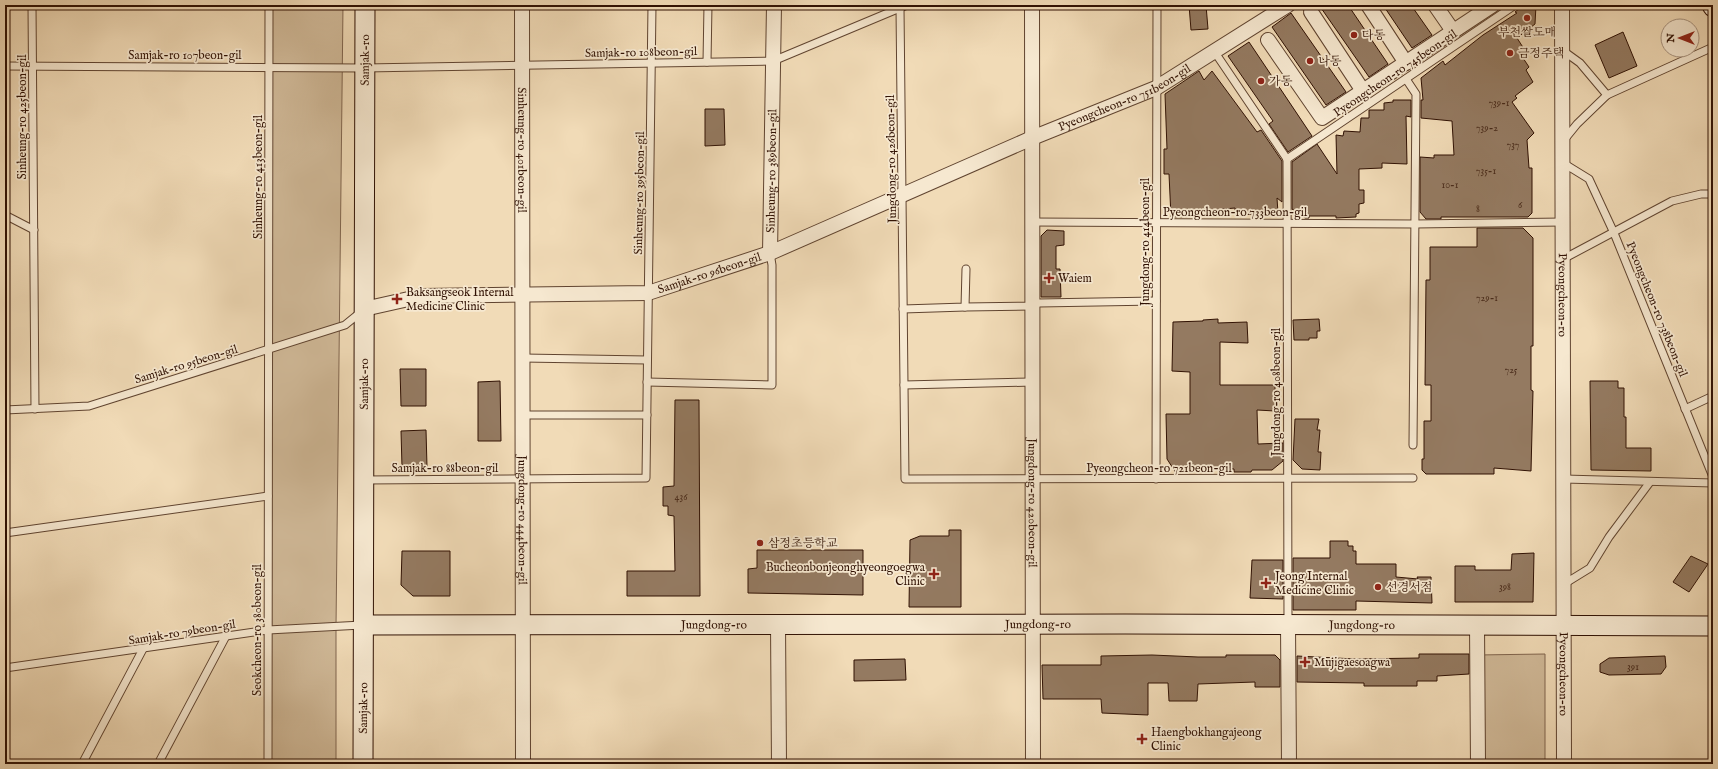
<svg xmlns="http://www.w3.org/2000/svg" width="1718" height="769" font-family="'IM FELL English','Noto Serif KR',serif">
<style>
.green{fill:#d0b998;stroke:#80654e}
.building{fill:#947a61;stroke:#301103}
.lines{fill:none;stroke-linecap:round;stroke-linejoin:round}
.lane-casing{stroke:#604430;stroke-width:9}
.street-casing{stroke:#604430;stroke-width:16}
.secondary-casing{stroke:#301103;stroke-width:21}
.lane{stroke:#f6e8d0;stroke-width:7}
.street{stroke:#f6e8d0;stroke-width:14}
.secondary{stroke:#f6e8d0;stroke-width:19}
.poi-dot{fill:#8f2418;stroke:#f6e8d0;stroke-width:1.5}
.labels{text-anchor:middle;stroke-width:3.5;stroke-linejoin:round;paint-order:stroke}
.number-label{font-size:10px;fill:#492b1a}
.poi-label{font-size:12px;fill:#301103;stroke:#f6e8d0;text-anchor:start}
.street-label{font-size:12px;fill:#301103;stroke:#f6e8d0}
</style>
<rect width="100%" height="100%" fill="#f1dbb7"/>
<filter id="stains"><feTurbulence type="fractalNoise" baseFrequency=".005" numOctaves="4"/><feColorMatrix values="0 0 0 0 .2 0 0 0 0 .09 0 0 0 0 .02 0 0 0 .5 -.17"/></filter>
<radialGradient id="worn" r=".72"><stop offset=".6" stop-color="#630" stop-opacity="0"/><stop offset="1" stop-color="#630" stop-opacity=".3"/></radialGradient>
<g class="green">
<polygon points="269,5 343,5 336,627 336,764 268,764"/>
<polygon points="1545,654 1545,764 1478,764 1477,655"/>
</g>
<g class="building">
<polygon points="1189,5 1206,5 1208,29 1191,30"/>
<polygon points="1319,5 1348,5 1388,64 1369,77"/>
<polygon points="1383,5 1411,5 1432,35 1412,48"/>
<polygon points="1524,5 1536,5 1535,24 1517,38 1526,52 1521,55 1529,67 1526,70 1533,82 1515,96 1517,98 1512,102 1534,133 1527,140 1529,168 1532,168 1532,213 1528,217 1441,217 1441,219 1426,219 1420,212 1420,157 1434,158 1434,155 1454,155 1452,121 1421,118 1421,100 1423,100 1421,78 1443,61 1445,65 1483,35 1517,13 1515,12"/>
<polygon points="1291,13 1346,92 1326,105 1272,27"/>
<polygon points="1623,32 1637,66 1609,78 1595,45"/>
<polygon points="1249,42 1312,136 1288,152 1269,124 1273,121 1228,56"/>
<polygon points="1199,71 1204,80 1212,71 1257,132 1261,130 1282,161 1282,202 1277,198 1278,213 1235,215 1235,208 1212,210 1212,216 1171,217 1169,174 1164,174 1164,149 1167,149 1165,94"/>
<polygon points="1393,100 1411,100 1411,117 1406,116 1407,164 1382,163 1382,168 1359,169 1359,190 1364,190 1364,203 1359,204 1359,213 1356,214 1356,217 1336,218 1336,216 1309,216 1309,218 1305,218 1292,209 1292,162 1317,144 1337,174 1336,135 1343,136 1344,131 1360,132 1361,118 1369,118 1369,110 1384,110 1384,103 1393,102"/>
<polygon points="705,109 724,109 725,145 705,146"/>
<polygon points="1477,228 1523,228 1533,238 1533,346 1531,346 1531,390 1533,391 1531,471 1494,468 1494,474 1426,474 1422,470 1422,459 1424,459 1424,421 1431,421 1431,385 1425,385 1426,280 1430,280 1430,247 1477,247"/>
<polygon points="1047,230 1064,231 1064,245 1056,246 1056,269 1060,269 1061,297 1041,297 1041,236"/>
<polygon points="1218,319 1218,323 1247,322 1248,343 1220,342 1220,385 1275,385 1275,411 1257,410 1258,444 1283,443 1283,461 1272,470 1252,470 1251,472 1234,472 1234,469 1200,467 1199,470 1180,468 1178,473 1176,473 1167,459 1166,414 1190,414 1190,372 1172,371 1173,322 1203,321 1203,320"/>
<polygon points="1319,319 1320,331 1317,331 1317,338 1309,338 1309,340 1294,340 1293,320"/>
<polygon points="400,369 426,369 426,406 401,406"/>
<polygon points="500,381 501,441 478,441 478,382"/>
<polygon points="1590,381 1618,381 1618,388 1624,388 1624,417 1626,417 1626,448 1651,448 1651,471 1591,470"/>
<polygon points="675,400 699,400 700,596 627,596 627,571 675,571 674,516 668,515 668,506 663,506 663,487 674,486"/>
<polygon points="1295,419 1319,419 1317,430 1320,430 1318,452 1321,452 1320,470 1302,469 1293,460"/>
<polygon points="426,430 427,467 402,467 401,431"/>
<polygon points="949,530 961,530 961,607 909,607 910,540 920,536 949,536"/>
<polygon points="1330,541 1348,541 1348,546 1353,546 1353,551 1356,551 1356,564 1396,564 1396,577 1418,579 1417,577 1431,577 1432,603 1356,601 1356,610 1293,610 1293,558 1330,558"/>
<polygon points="757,550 863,550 863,595 748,593 748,569 757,568"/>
<polygon points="402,551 450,551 450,596 413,596 401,585"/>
<polygon points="1534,553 1533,602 1455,602 1455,566 1475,566 1475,570 1511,570 1512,554"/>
<polygon points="1691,556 1708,564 1689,592 1673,582"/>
<polygon points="1252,560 1283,560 1283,599 1250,598"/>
<polygon points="1419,654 1469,654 1469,674 1437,676 1437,681 1417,681 1417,686 1364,686 1364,683 1297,682 1297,656 1355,659 1419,658"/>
<polygon points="1152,655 1198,657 1226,657 1226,655 1275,655 1280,660 1280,687 1255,687 1255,682 1198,684 1197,701 1169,701 1168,683 1148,683 1148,715 1102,713 1101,699 1043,699 1042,665 1101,665 1101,656"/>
<polygon points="1665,656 1666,667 1661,674 1609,675 1600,672 1600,664 1609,658"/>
<polygon points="905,659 906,680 854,681 854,660"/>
</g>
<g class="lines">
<g class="lane-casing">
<g id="lane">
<polyline points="32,5 35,409"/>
<polyline points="900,8 905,479 1413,478"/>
<polyline points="1562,50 1580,63 1607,95"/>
<polyline points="1214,51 1287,159"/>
<polyline points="707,62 708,5"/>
<polyline points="5,66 365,68 773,61 907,5"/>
<polyline points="1406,79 1416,94 1413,445"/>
<polyline points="1564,140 1577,124 1607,95 1713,47"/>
<polyline points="1287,159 1288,625"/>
<polyline points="1287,159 1515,5"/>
<polyline points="1563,163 1589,179 1614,233 1713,477"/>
<polyline points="5,215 34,230"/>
<polyline points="1032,222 1415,224 1563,222"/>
<polyline points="1563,259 1672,201 1701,194 1713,194"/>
<polyline points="965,307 1032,306 1039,303 1156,301"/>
<polyline points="903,309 965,307 966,269"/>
<polyline points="523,358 647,360"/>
<polyline points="647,382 772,385 772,265 770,253"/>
<polyline points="904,385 1032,382"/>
<polyline points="1685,409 1713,396"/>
<polyline points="5,410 89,406 345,325 361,312"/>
<polyline points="523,415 647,415"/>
<polyline points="1156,479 1157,5"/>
<polyline points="1564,479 1713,483"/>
<polyline points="364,480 646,478 652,5"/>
<polyline points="5,533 268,496"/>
<polyline points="1564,584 1590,568 1609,537 1650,482"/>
<polyline points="5,668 268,630 362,625"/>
<polyline points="82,764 143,649"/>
<polyline points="158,764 226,636"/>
<polyline points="268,764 269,5"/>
</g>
</g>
<g class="street-casing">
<g id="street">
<path id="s1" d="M522 5 523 764"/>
<path id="s2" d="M1032 5 1033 764"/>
<polyline points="1368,5 1406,63"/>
<polyline points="1435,5 1453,31"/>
<path id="s3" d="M1562 5 1564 764"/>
<polyline points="1311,12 1363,91"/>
<polyline points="1268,40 1322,118 1493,5"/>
<path id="s4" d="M770 253 774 5"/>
<path id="s5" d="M364 309 422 296 648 293 770 253 1032 138 1156 88 1288 5"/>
<polyline points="778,624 779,764"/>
<polyline points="1288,625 1289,764"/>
<polyline points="1477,625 1478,764"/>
</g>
</g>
<g class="secondary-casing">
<g id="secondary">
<polyline points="1712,5 1713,7"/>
<path id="s6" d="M363 625 1125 624 1713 626"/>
<path id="s7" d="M363 764 365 5"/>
</g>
</g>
<use href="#lane" class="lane"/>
<use href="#street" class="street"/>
<use href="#secondary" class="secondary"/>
</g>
<g class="poi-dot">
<circle cx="1527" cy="18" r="4"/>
<circle cx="1354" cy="35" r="4"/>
<circle cx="1510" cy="53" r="4"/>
<circle cx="1310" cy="61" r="4"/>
<circle cx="1261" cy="81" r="4"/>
<path d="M1047 272h4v4h4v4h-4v4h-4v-4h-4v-4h4z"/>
<path d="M395 293h4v4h4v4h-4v4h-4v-4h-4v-4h4z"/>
<circle cx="760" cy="543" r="4"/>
<path d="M932 568h4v4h4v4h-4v4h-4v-4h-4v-4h4z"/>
<path d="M1264 577h4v4h4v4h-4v4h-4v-4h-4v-4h4z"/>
<circle cx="1378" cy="587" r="4"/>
<path d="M1303 656h4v4h4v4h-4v4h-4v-4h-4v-4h4z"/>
<path d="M1140 733h4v4h4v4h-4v4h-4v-4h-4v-4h4z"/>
</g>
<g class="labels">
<g class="number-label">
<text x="1499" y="106">739-1</text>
<text x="1487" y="131">739-2</text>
<text x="1513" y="148">737</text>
<text x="1486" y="174">735-1</text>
<text x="1450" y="188">10-1</text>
<text x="1520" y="208">6</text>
<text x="1478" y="212">8</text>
<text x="1487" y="301">729-1</text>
<text x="1511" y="373">725</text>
<text x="681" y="500">436</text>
<text x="1505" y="590">398</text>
<text x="1633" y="670">391</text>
</g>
<g class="poi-label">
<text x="1527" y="36" text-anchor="middle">부천쌀도매</text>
<text x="1362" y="39">다동</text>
<text x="1518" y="57">금정주택</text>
<text x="1318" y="65">나동</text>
<text x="1269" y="85">가동</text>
<text x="1058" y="282">Waiem</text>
<text x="406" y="296">Baksangseok Internal<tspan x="406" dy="14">Medicine Clinic</tspan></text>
<text x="768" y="547">삼정초등학교</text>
<text x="925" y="571" text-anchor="end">Bucheonbonjeonghyeongoegwa<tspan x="925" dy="14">Clinic</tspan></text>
<text x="1275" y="580">Jeong Internal<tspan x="1275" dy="14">Medicine Clinic</tspan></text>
<text x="1386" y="591">선경서점</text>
<text x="1314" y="666">Mujigaesoagwa</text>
<text x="1151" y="736">Haengbokhangajeong<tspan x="1151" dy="14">Clinic</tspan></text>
</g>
<g class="street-label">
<text transform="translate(641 52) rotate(-1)" y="4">Samjak-ro 108beon-gil</text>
<text x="185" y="59">Samjak-ro 107beon-gil</text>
<text dy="4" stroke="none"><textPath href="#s7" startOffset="704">Samjak-ro</textPath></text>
<text transform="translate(1395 73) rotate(-34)" y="4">Pyeongcheon-ro 745beon-gil</text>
<text dy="4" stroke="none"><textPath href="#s5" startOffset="801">Pyeongcheon-ro 751beon-gil</textPath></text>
<text transform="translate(22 117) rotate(-90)" y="4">Sinheung-ro 425beon-gil</text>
<text dy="4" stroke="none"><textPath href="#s1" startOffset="145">Sinheung-ro 401beon-gil</textPath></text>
<text transform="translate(891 159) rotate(-91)" y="4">Jungdong-ro 426beon-gil</text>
<text dy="4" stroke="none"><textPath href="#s4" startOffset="82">Sinheung-ro 389beon-gil</textPath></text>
<text transform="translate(258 177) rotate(-90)" y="4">Sinheung-ro 413beon-gil</text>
<text transform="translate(639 193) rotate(-89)" y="4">Sinheung-ro 395beon-gil</text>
<text x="1235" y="216">Pyeongcheon-ro 733beon-gil</text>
<text transform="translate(1145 242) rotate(-90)" y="4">Jungdong-ro 414beon-gil</text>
<text dy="4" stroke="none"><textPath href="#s5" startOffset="350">Samjak-ro 96beon-gil</textPath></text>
<text dy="4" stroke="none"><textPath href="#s3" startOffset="290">Pyeongcheon-ro</textPath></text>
<text transform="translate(1657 309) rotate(68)" y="4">Pyeongcheon-ro 738beon-gil</text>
<text transform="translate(186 364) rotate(-17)" y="4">Samjak-ro 95beon-gil</text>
<text dy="4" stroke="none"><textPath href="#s7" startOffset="380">Samjak-ro</textPath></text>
<text transform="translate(1276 392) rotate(-90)" y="4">Jungdong-ro 408beon-gil</text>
<text x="445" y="472">Samjak-ro 88beon-gil</text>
<text x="1159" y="472">Pyeongcheon-ro 721beon-gil</text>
<text dy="4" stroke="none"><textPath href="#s2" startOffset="498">Jungdong-ro 420beon-gil</textPath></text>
<text dy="4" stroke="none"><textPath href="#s1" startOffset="515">Jungdong-ro 444beon-gil</textPath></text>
<text dy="4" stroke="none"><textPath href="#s6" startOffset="675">Jungdong-ro</textPath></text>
<text dy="4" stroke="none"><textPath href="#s6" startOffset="351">Jungdong-ro</textPath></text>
<text dy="4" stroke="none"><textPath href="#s6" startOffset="999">Jungdong-ro</textPath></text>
<text transform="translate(257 630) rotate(-90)" y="4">Seokcheon-ro 380beon-gil</text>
<text transform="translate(182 632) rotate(-9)" y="4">Samjak-ro 79beon-gil</text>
<text dy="4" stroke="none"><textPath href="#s3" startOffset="669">Pyeongcheon-ro</textPath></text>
<text dy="4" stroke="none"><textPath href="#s7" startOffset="56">Samjak-ro</textPath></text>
</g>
</g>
<rect width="1718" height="769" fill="none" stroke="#f1dbb7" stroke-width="20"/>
<rect x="6" y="6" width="1706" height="757" fill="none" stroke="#301103" stroke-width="2"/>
<rect x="10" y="10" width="1698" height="749" fill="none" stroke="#301103"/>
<g transform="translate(1680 38) rotate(270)"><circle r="19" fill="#f6e8d0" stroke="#a7927e"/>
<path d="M0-3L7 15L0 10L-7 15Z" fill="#8f2418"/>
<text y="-6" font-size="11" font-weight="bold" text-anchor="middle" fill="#301103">N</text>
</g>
<rect width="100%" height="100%" filter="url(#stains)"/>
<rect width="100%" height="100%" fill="url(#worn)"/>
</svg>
